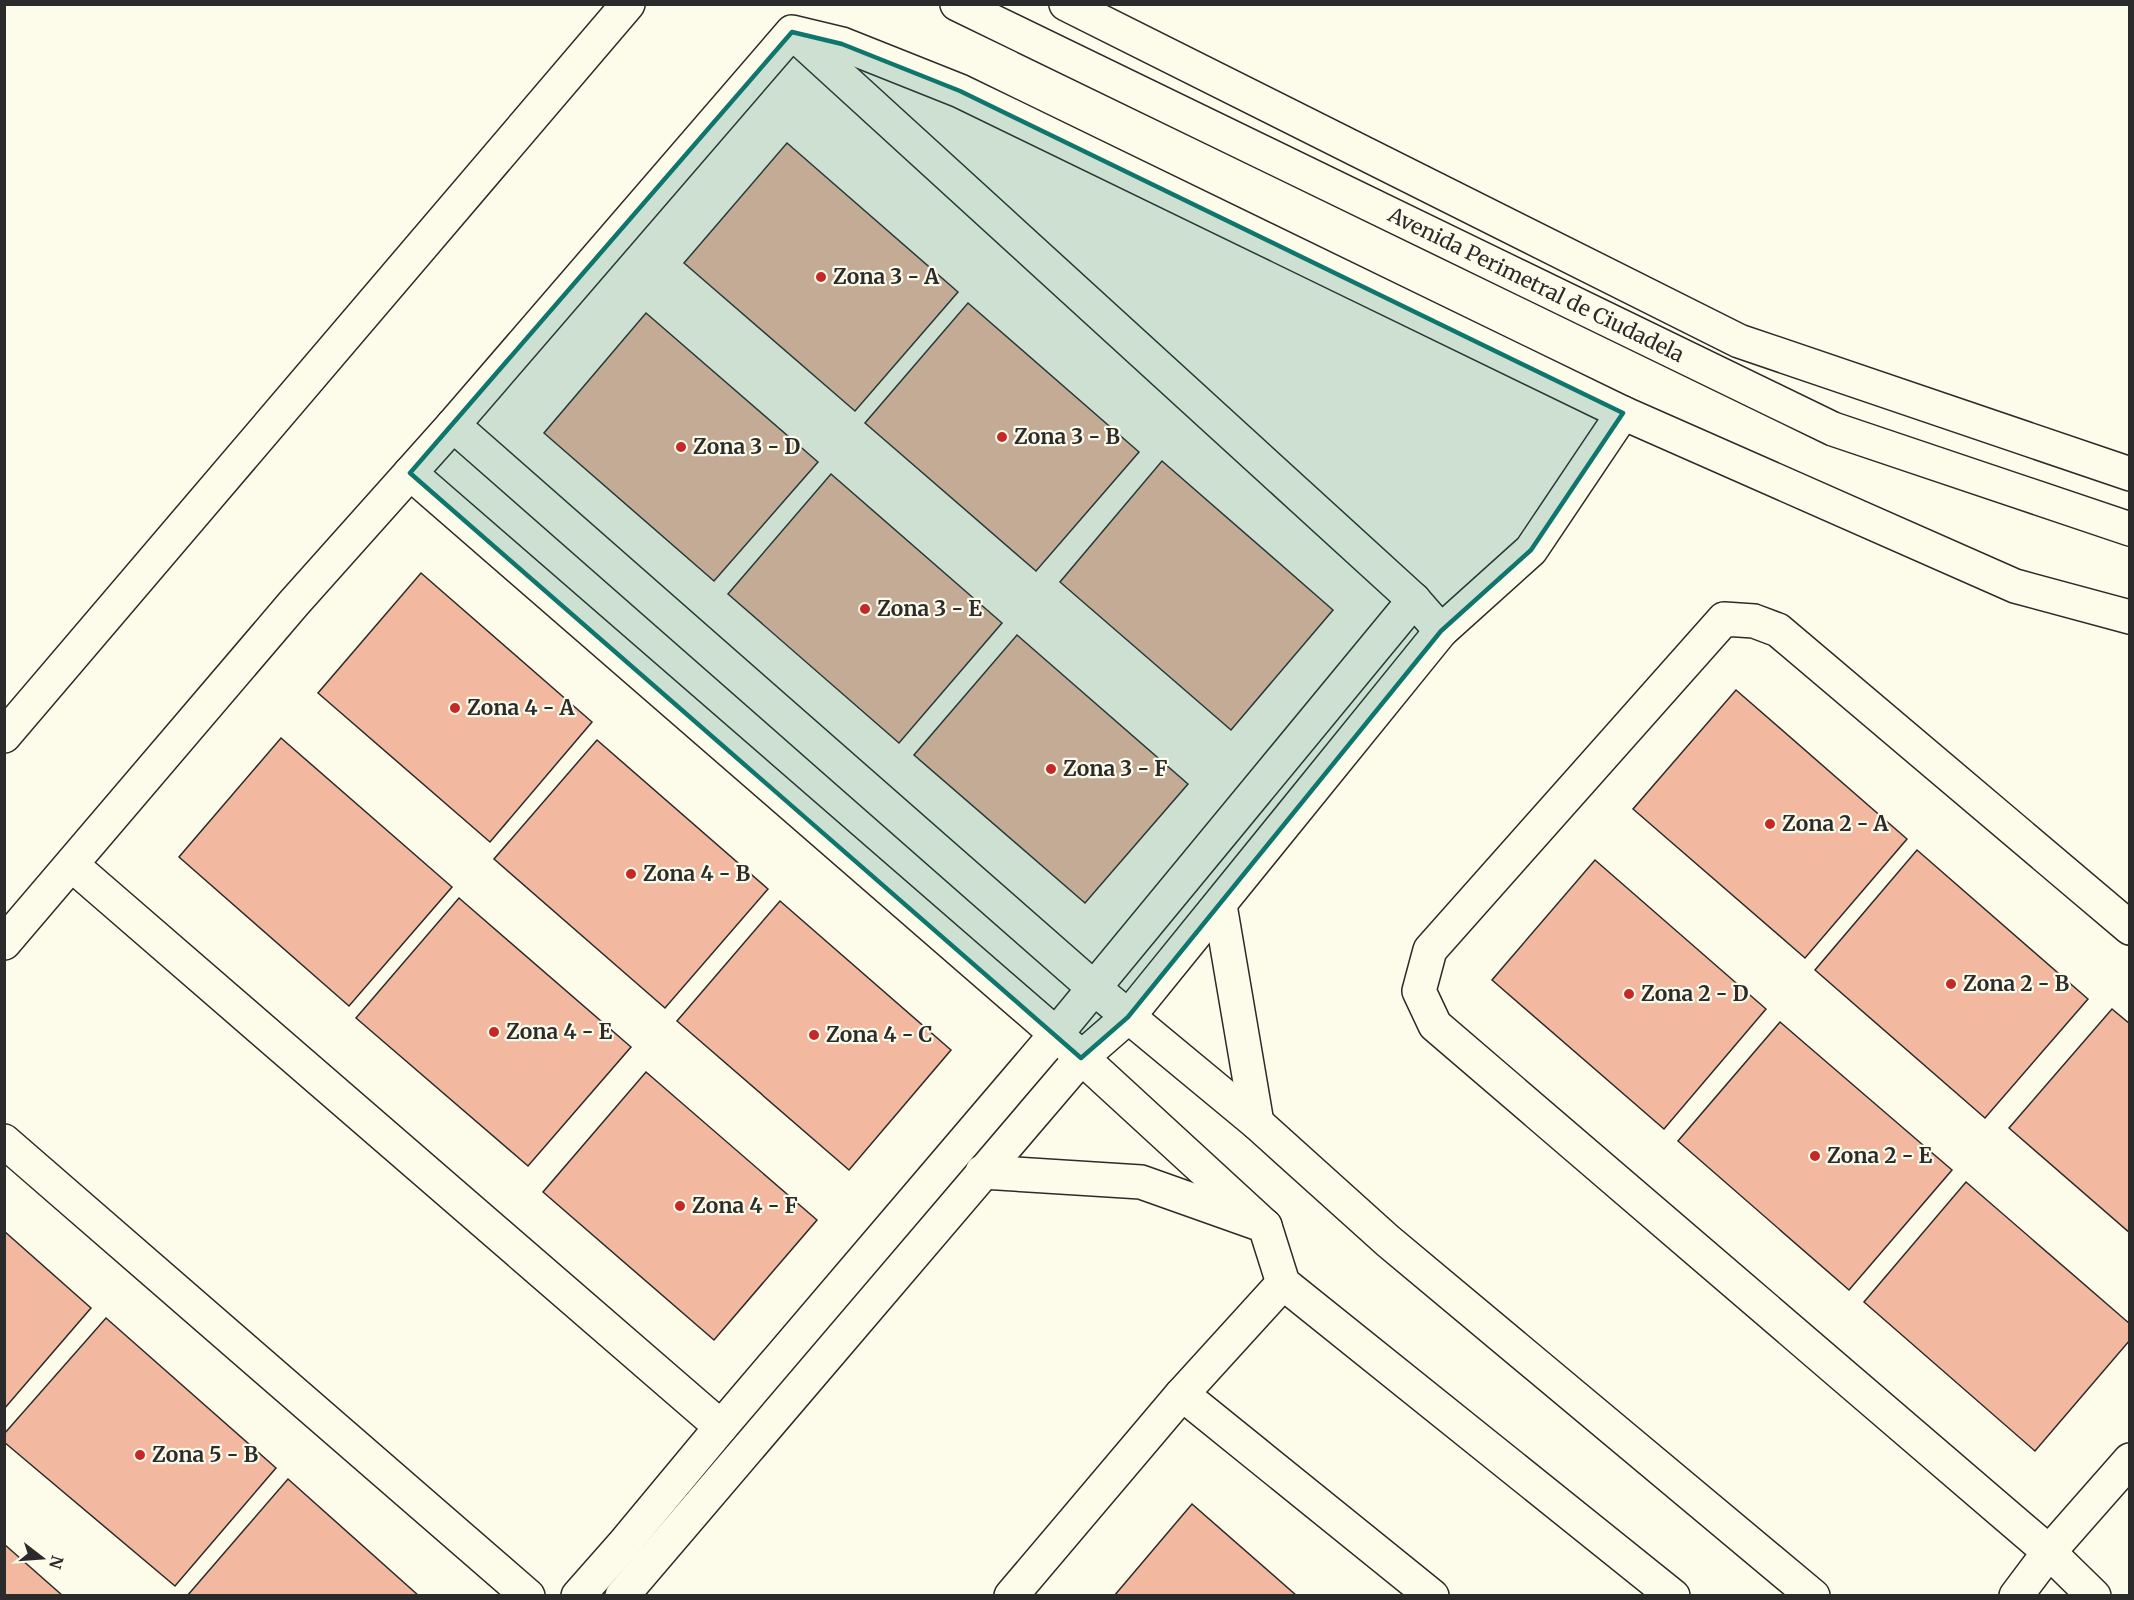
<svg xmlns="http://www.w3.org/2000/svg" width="2134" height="1600" font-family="Merriweather,serif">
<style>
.building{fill:#f2b8a0;stroke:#2b2b2b;stroke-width:1.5}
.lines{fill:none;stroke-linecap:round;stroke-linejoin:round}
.street-casing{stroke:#2b2b2b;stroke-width:36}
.street{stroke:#fdfbea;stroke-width:33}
.marked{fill:#0f766e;fill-opacity:0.2;stroke:#0f766e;stroke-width:4.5;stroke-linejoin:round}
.poi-dot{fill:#c62828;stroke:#fdfbea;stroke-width:2}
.labels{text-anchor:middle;stroke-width:4.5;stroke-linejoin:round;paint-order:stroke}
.poi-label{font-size:21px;font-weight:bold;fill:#2b2b2b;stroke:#fdfbea;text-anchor:start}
.street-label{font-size:21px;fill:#2b2b2b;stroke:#fdfbea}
</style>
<rect width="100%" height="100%" fill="#fdfbea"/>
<g class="building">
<polygon points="787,143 958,292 855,411 684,263"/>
<polygon points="968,303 1139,452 1036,571 865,423"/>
<polygon points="646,313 818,462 714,581 544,433"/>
<polygon points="1162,461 1333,610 1231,730 1060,582"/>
<polygon points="831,474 1002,623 899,743 728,594"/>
<polygon points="421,573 592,722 490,842 318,693"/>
<polygon points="1017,635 1188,784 1085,903 914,755"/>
<polygon points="1736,690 1907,839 1805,958 1633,809"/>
<polygon points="281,738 452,887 349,1006 179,857"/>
<polygon points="597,740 768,889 665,1008 494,859"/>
<polygon points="1917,850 2088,999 1985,1118 1815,970"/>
<polygon points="1595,860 1766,1009 1664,1129 1492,980"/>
<polygon points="459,898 631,1047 528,1166 356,1018"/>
<polygon points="780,901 951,1050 849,1170 677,1021"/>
<polygon points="2112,1009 2130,1024 2130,1233 2009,1128"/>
<polygon points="1780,1022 1952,1170 1849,1290 1678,1141"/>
<polygon points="646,1072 817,1220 714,1340 543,1192"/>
<polygon points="1966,1182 2130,1324 2130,1340 2035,1451 1864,1302"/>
<polygon points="4,1231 91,1308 4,1409"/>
<polygon points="106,1318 276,1468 175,1586 4,1442 4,1434"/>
<polygon points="288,1479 419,1596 187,1596"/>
<polygon points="1192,1504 1297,1596 1114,1596"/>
<polygon points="4,1544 63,1596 4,1596"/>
</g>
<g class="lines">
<g class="street-casing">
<g id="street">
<polyline points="957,4 1833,429 2130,529"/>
<polyline points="1066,4 1739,341 2130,474"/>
<polyline points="793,33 1414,600 1441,631 1531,550 1623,413"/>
<polyline points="453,425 1094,988 1257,1123 1388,1241 1813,1596"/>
<polyline points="410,473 1056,1034 1265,1226"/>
<polyline points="4,736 628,4"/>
<polyline points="72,865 721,1427"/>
<polyline points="1220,905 1257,1123"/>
<polyline points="4,943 294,603 453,425 792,32 842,44 960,91 1623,413 2015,586 2130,617"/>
<polyline points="4,1141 528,1596"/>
<polyline points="982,1172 1141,1182 1265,1226 1283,1283 1673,1596"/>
<polyline points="1182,1394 1432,1596"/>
<polyline points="578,1596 623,1545 721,1427 1056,1034 1414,600"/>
<polyline points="622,1596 1081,1058 1128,1017 1441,631"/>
<polyline points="1011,1596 1182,1394 1283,1283"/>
<polyline points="2016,1596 2049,1552 2130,1460"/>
<polyline points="2094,1596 2049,1552 1435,1025 1419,991 1430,950 1724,619 1754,621 1778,630 2130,928"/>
</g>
</g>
<use href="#street" class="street"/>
</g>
<path class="marked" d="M792 32 842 44 960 91 1623 413 1531 550 1441 631 1128 1017 1081 1058 410 473Z"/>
<g class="poi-dot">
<circle cx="821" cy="277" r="6"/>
<circle cx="1002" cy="437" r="6"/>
<circle cx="681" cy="447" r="6"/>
<circle cx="865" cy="609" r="6"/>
<circle cx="455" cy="708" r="6"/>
<circle cx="1051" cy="769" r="6"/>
<circle cx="1770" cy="824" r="6"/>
<circle cx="631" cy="874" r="6"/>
<circle cx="1951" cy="984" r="6"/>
<circle cx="1629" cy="994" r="6"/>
<circle cx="494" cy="1032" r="6"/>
<circle cx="814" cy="1035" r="6"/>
<circle cx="1815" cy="1156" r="6"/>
<circle cx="680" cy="1206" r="6"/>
<circle cx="140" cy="1455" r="6"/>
</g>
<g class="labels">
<g class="poi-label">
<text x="833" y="284">Zona 3 - A</text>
<text x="1014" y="444">Zona 3 - B</text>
<text x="693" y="454">Zona 3 - D</text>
<text x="877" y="616">Zona 3 - E</text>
<text x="467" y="715">Zona 4 - A</text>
<text x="1063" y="776">Zona 3 - F</text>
<text x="1782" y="831">Zona 2 - A</text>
<text x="643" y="881">Zona 4 - B</text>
<text x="1963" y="991">Zona 2 - B</text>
<text x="1641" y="1001">Zona 2 - D</text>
<text x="506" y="1039">Zona 4 - E</text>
<text x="826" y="1042">Zona 4 - C</text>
<text x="1827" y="1163">Zona 2 - E</text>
<text x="692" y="1213">Zona 4 - F</text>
<text x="152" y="1462">Zona 5 - B</text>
</g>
<g class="street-label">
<text transform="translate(1536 285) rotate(26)" y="7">Avenida Perimetral de Ciudadela</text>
</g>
</g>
<rect width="2134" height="1600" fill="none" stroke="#2b2b2b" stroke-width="12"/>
<g transform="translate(42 1558) rotate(107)" stroke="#fdfbea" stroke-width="4.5" paint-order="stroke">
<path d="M0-4.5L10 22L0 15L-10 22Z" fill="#2b2b2b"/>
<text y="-9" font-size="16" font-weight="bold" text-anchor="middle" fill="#2b2b2b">N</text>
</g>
</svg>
